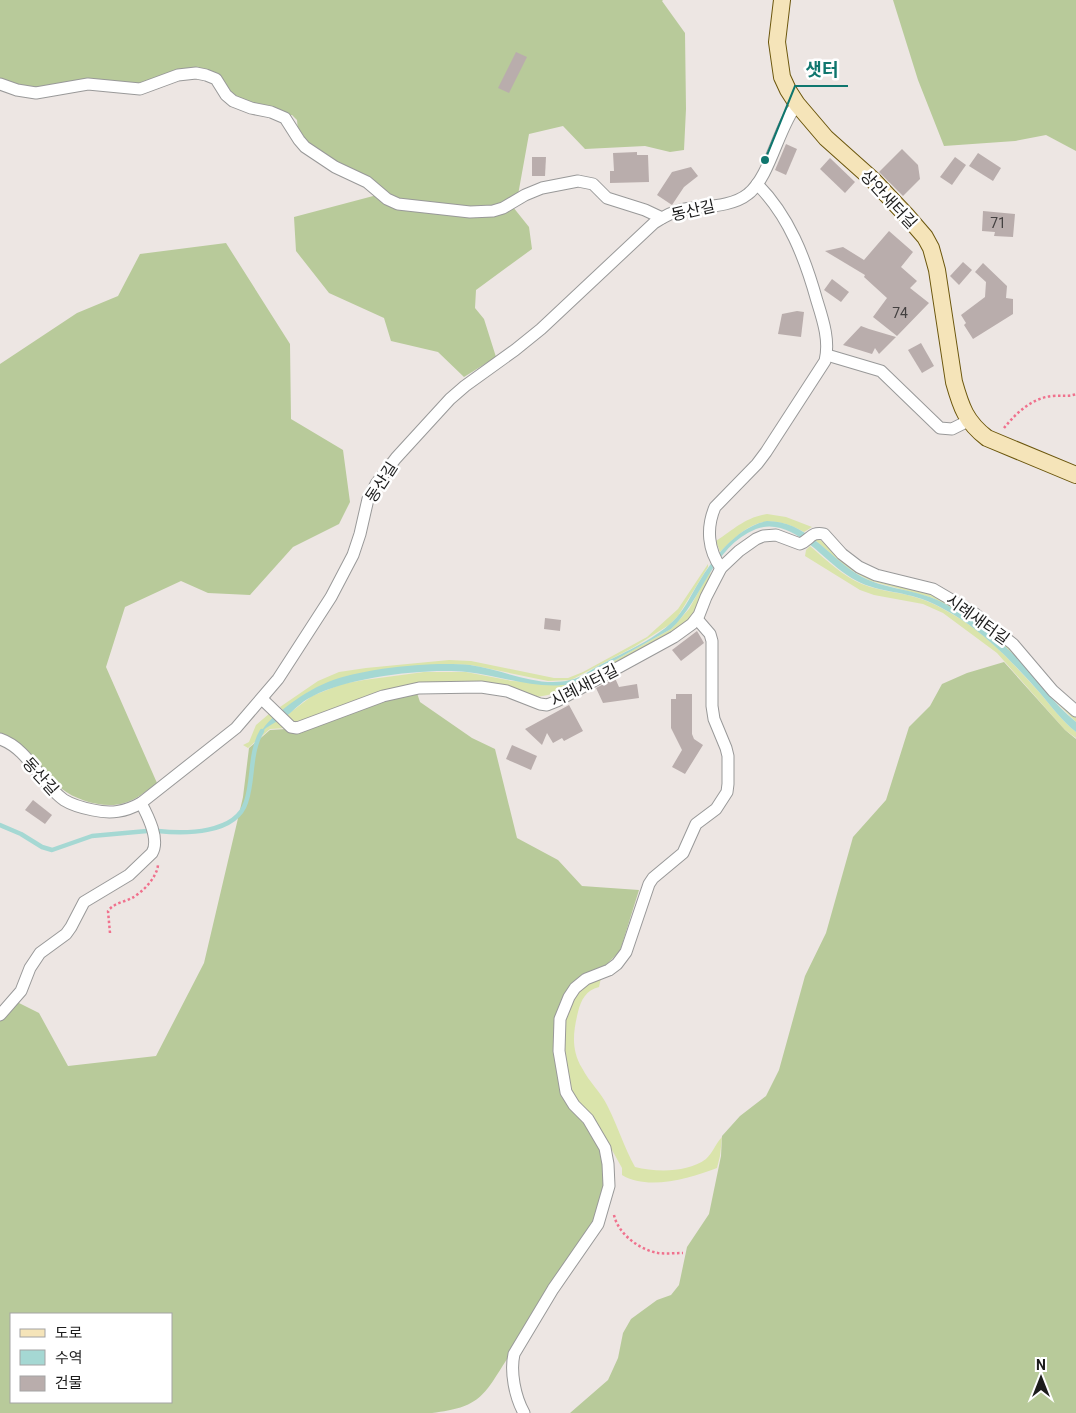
<svg xmlns="http://www.w3.org/2000/svg" width="1076" height="1413" font-family="Roboto,'Noto Sans KR',sans-serif">
<style>
.grass{fill:#dae4ab}
.forest{fill:#b8ca9a;fill-rule:evenodd}
.water{fill:#a5d8d3}
.lines{fill:none;stroke-linecap:round;stroke-linejoin:round}
.stream{stroke:#a5d8d3;stroke-width:4.5}
.building{fill:#b9adac}
.street-casing{stroke:#999;stroke-width:13}
.secondary-casing{stroke:#6b560c;stroke-width:18}
.path{stroke:#f0718d;stroke-width:2.5;stroke-dasharray:2.5 2.5;stroke-linecap:butt}
.street{stroke:#fff;stroke-width:11}
.secondary{stroke:#f5e4b9;stroke-width:16}
.labels{text-anchor:middle;stroke-width:5;stroke-linejoin:round;paint-order:stroke}
.number-label{font-size:14px;fill:#434040}
.street-label{font-size:16px;fill:#1c1c1c;stroke:#fff}
.leader{fill:none;stroke:#0f766e;stroke-width:2}
.callout-dot{fill:#0f766e;stroke:#fff;stroke-width:2}
.callout-label{font-size:18px;text-anchor:middle;font-weight:bold;fill:#0f766e;stroke:#fff;stroke-width:5;stroke-linejoin:round;paint-order:stroke}
</style>
<rect width="100%" height="100%" fill="#ede6e3"/>
<g class="grass">
<path d="M767 514 786 517 812 527 804 532C767 511 748 523 720 552L716 541C735 529 744 518 767 514Z"/>
<polygon points="819,539 833,551 940,596 997,635 1076,716 1076,722 1050,696 1011,652 973,622 933,598 871,581 859,575 845,566 815,540"/>
<path d="M810 546C826 560 843 576 862 584 882 592 902 592 921 599 936 604 949 612 962 620 992 639 1016 667 1040 693 1051 706 1062 721 1076 732V738L1065 730 997 653 943 613 923 604 874 595 860 590 805 556 806 550Z"/>
<polygon points="708,564 708,567 678,616 669,625 634,647 571,680 548,681 471,665 449,664 422,666 363,673 310,691 283,710 280,707 318,681 339,672 366,668 449,660 471,661 554,678 568,678 583,672 647,637 678,609"/>
<polygon points="710,571 711,576 691,617 679,629 574,686 548,695 537,697 455,683 302,723 293,722 287,715 312,696 342,684 364,680 424,672 466,672 512,681 572,684 671,629 689,609"/>
<polygon points="270,713 286,728 270,729 248,748 243,745 249,742 256,725"/>
<path d="M601 978 599 987C586 990 581 1000 578 1012 573 1032 571 1050 582 1068 589 1082 601 1092 608 1107 618 1127 624 1147 635 1167 656 1172 687 1173 706 1159 712 1154 716 1143 722 1137L720 1156 717 1168C691 1178 648 1191 622 1175V1168L612 1150 578 1104 569 1089 562 1053 566 1011 582 986Z"/>
</g>
<g class="forest">
<polygon points="0,0 663,0 662,1 685,33 686,109 684,150 670,152 645,146 585,149 563,126 529,134 518,195 488,209 397,200 359,175 306,144 298,131 297,120 292,115 286,116 235,99 215,74 147,84 36,89 0,80"/>
<polygon points="893,0 1076,0 1076,151 1046,135 1015,141 944,146 918,80"/>
<polygon points="377,195 397,208 513,207 529,227 532,249 476,290 475,308 484,319 496,357 464,377 438,352 391,341 384,318 329,293 296,251 294,217"/>
<path d="M226 243 290 344 291 419 343 450 350 502 339 524 293 547 250 595 208 593 181 581 125 607 106 667 157 783C147 790 137 800 124 803 106 809 77 801 62 789 40 770 31 744 0 734V364L77 313 118 296 140 254Z"/>
<polygon points="1004,662 1065,730 1076,739 1076,1413 570,1413 608,1380 618,1358 623,1333 631,1319 657,1300 671,1295 679,1285 687,1247 709,1214 721,1156 722,1136 740,1116 766,1096 779,1070 805,976 826,933 853,837 886,800 909,727 930,706 942,684 967,673"/>
<path d="M417 693 420 702 472 738 495 749 517 838 558 860 582 886 639 890 620 951 606 965 578 980 556 1051 582 1115 601 1148 605 1185 599 1212 510 1359H507C483 1397 480 1407 432 1413H0V1021L17 1002 39 1013 68 1066 156 1056 204 963 243 797 249 748 270 730 286 729 370 705ZM11 1314H171V1402H11Z"/>
</g>
<path class="water" d="M767 521C806 521 827 555 857 574 884 591 919 588 947 605 972 619 999 639 1019 660 1038 681 1054 704 1076 722V732C1062 721 1051 706 1040 693 1017 667 992 640 962 620 950 612 936 604 922 599 896 590 871 592 847 575 821 558 791 516 756 529 712 547 703 599 671 629L572 684C536 690 502 676 467 672 425 668 350 677 313 696 304 700 297 707 289 714 282 719 273 723 266 728L260 734C266 722 276 715 286 707 299 697 313 688 328 682 361 668 434 661 470 665 502 669 537 688 570 680 581 678 590 670 600 665 626 651 657 639 677 617 686 607 692 593 699 582 714 557 737 527 767 521Z"/>
<g class="lines">
<g class="stream">
<polyline points="0,825 21,834 42,847 52,850 92,836 147,831"/>
<path d="M158 831C185 834 236 834 246 802 254 779 249 753 262 731"/>
</g>
</g>
<g class="building">
<polygon points="516,52 527,57 509,93 498,88"/>
<polygon points="786,144 797,149 786,175 775,170"/>
<polygon points="902,149 918,165 920,179 903,196 879,172"/>
<polygon points="637,152 637,155 648,155 649,182 610,183 610,171 614,171 613,153"/>
<polygon points="978,153 1001,168 993,181 969,166"/>
<polygon points="532,157 546,157 545,176 532,176"/>
<polygon points="955,157 966,165 952,185 940,177"/>
<polygon points="830,158 855,182 845,193 820,169"/>
<polygon points="691,167 698,176 684,187 672,205 657,195 672,172"/>
<polygon points="983,211 1015,214 1013,237 994,236 995,232 982,231"/>
<polygon points="889,231 913,252 901,267 917,281 910,288 929,303 897,336 873,317 887,298 864,277 865,275 825,251 843,247 864,260"/>
<polygon points="963,262 972,270 959,285 950,276"/>
<polygon points="983,263 1007,286 1006,298 1013,299 1013,314 973,339 964,325 966,323 961,315 985,297 986,282 975,272"/>
<polygon points="832,279 849,292 841,302 824,290"/>
<polygon points="797,311 804,312 801,337 778,334 782,314"/>
<polygon points="861,326 869,329 896,337 879,354 875,348 872,354 843,345"/>
<polygon points="921,343 934,366 922,373 908,350"/>
<polygon points="545,618 561,620 560,631 544,629"/>
<polygon points="697,631 704,643 681,661 672,650"/>
<polygon points="615,678 619,687 637,684 639,698 603,703 596,688"/>
<polygon points="676,694 692,694 692,734 694,739 703,745 685,774 672,767 682,750 671,728 671,699 676,699"/>
<polygon points="569,705 583,731 564,741 562,738 553,743 547,733 542,745 525,729"/>
<polygon points="512,745 537,756 531,770 506,759"/>
<polygon points="33,800 52,815 45,824 25,810"/>
</g>
<g class="lines">
<g class="street-casing">
<g id="street">
<polyline points="0,84 17,90 36,93 88,84 140,89 178,75 196,73 206,75 216,79 226,95 233,101 251,108 271,112 285,118 299,140 305,147 335,167 367,182 387,199 398,204 470,212 493,211 503,208 525,195 542,188 578,181 593,184 607,198 645,210 662,218"/>
<polyline points="827,355 881,371 940,428 952,429 968,421"/>
<path d="M721 568C708 550 706 528 715 507L757 464 766 452 825 361C830 341 823 320 817 301 805 258 789 216 757 184"/>
<path d="M262 699 291 727 297 728 383 696 419 688 481 687 507 691 540 704 547 705 557 701 674 637 692 624 699 615 706 597 721 568 739 551 756 539 763 536 776 535 800 544C810 540 811 531 824 534L842 554 859 567 876 575 933 589 974 613 1013 644 1053 691 1076 711"/>
<path d="M0 739C29 749 40 783 64 800 72 805 83 808 93 810 111 814 125 812 141 803L236 728 278 679 331 597 353 555 360 534 368 499 376 484 396 458 450 399 465 386 515 350 541 329 654 223C663 217 674 211 685 209 705 206 732 207 748 194 770 177 778 128 797 104"/>
<path d="M0 1015 21 991 30 968 40 953 66 934 71 927 84 902 129 875 152 853C160 840 148 816 141 803"/>
<path d="M524 1413C515 1397 510 1372 514 1354L553 1289 598 1224 609 1186 608 1164 605 1148 588 1119 574 1105 566 1092 559 1051 560 1019 569 997 575 988 586 979 609 970 617 964 626 952 649 884 653 878 683 853 696 824 716 809 727 792 728 784V756L726 748 714 719 712 706V641L710 634 697 619"/>
</g>
</g>
<g class="secondary-casing">
<path id="secondary" d="M782 0 777 42 782 77 788 90 797 104 826 138 873 180 906 215 925 237 931 248 937 270 954 382C961 407 966 422 987 438L1076 475"/>
</g>
<g class="path">
<path d="M1004 428C1016 413 1032 398 1052 396 1061 395 1068 397 1076 394"/>
<path d="M110 933 108 911C114 903 124 902 132 898 143 892 157 877 158 865"/>
<path d="M614 1215C618 1234 640 1250 658 1253 666 1254 675 1253 683 1253"/>
</g>
<use href="#street" class="street"/>
<use href="#secondary" class="secondary"/>
</g>
<g class="labels">
<g class="number-label">
<text x="998" y="228">71</text>
<text x="900" y="318">74</text>
</g>
<g class="street-label">
<text transform="translate(889 199) rotate(47)" y="6">상안새터길</text>
<text transform="translate(693 210) rotate(-13)" y="6">동산길</text>
<text transform="translate(381 482) rotate(-57)" y="6">동산길</text>
<text transform="translate(978 619) rotate(36)" y="6">시례새터길</text>
<text transform="translate(584 685) rotate(-27)" y="6">시례새터길</text>
<text transform="translate(41 776) rotate(48)" y="6">동산길</text>
</g>
</g>
<path class="leader" d="M765 160L795 86H848"/>
<circle class="callout-dot" cx="765" cy="160" r="5"/>
<g class="callout-label">
<text x="822" y="76">샛터</text>
</g>
<rect x="10" y="1313" width="162" height="90" fill="#ffffff" stroke="#a4a4a4"/>
<rect x="20" y="1329" width="25" height="8" fill="#f5e4b9" stroke="#a4a4a4"/>
<text x="55" y="1338" font-size="15" fill="#1c1c1c">도로</text>
<rect x="20" y="1350" width="25" height="15" fill="#a5d8d3" stroke="#a4a4a4"/>
<text x="55" y="1363" font-size="15" fill="#1c1c1c">수역</text>
<rect x="20" y="1376" width="25" height="15" fill="#b9adac" stroke="#a4a4a4"/>
<text x="55" y="1388" font-size="15" fill="#1c1c1c">건물</text>
<g transform="translate(1041 1378)" stroke="#ffffff" stroke-width="4" paint-order="stroke">
<path d="M0-4L9 19L0 12L-9 19Z" fill="#1c1c1c"/>
<text y="-8" font-size="14" font-weight="bold" text-anchor="middle" fill="#1c1c1c">N</text>
</g>
</svg>
